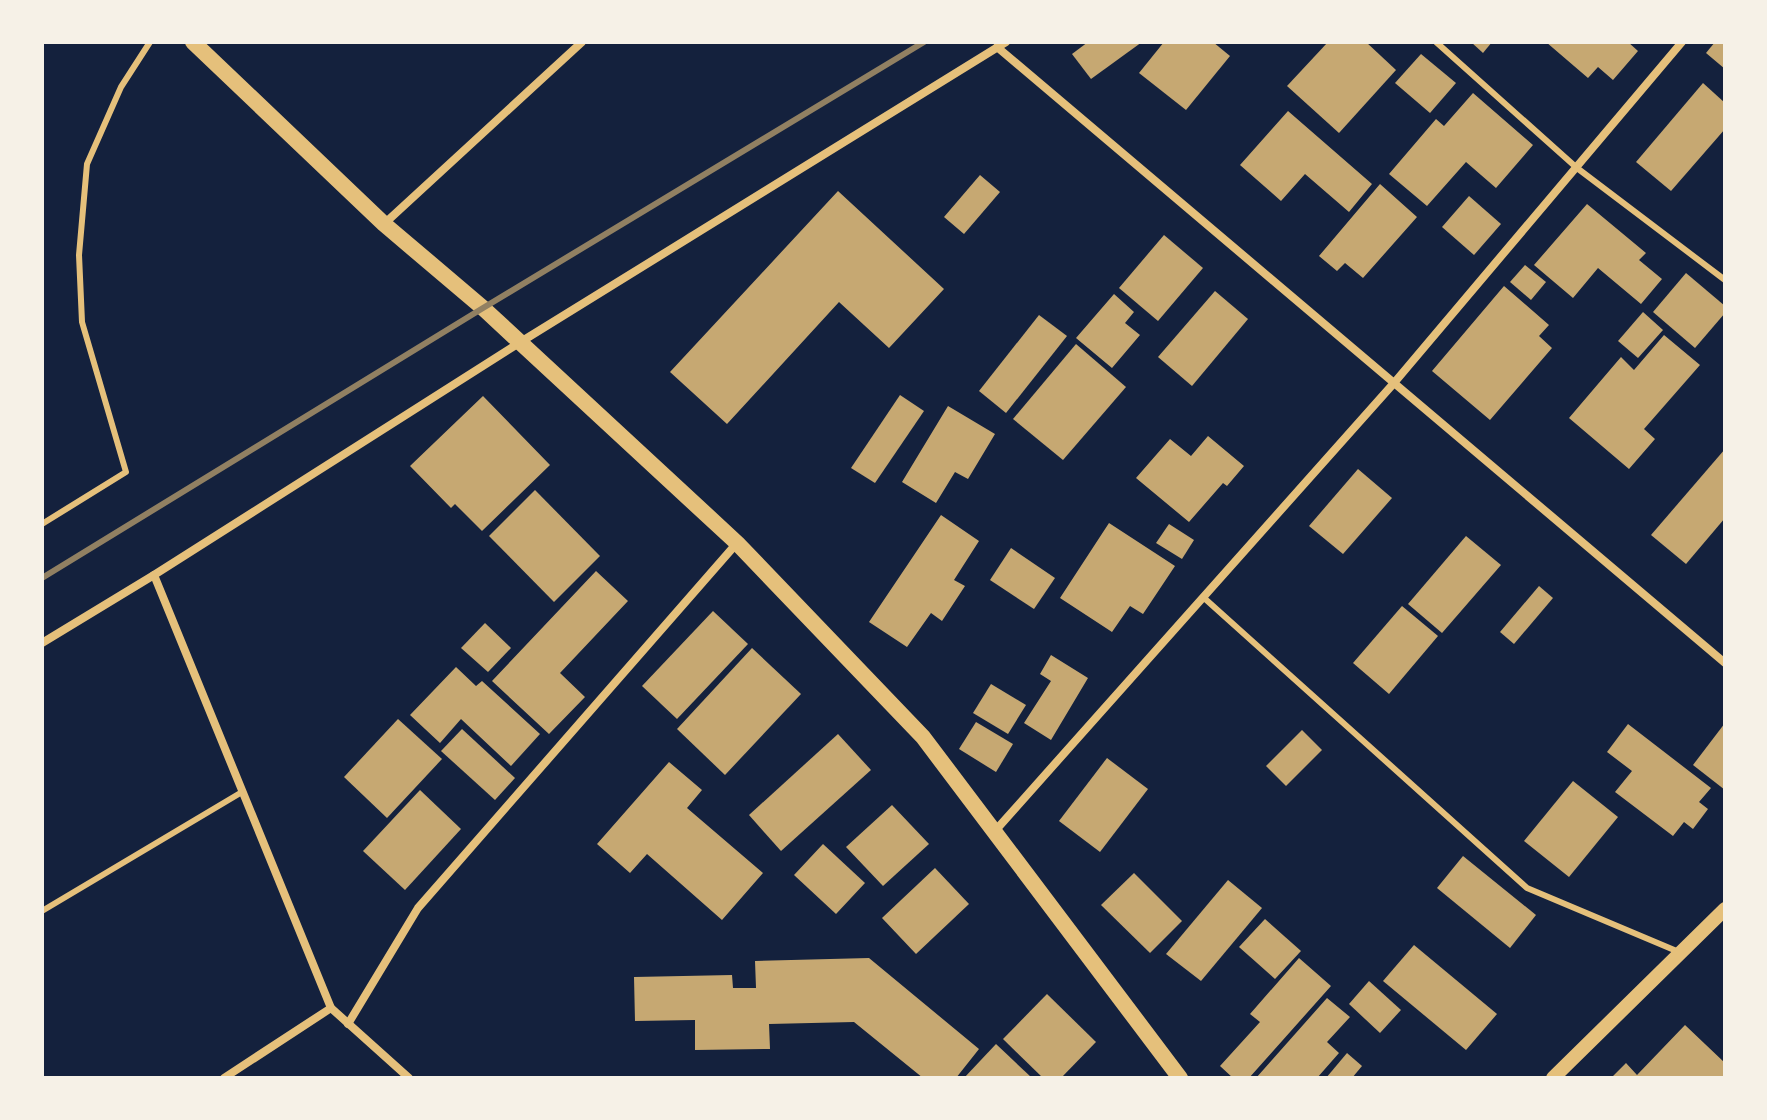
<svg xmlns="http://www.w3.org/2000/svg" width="1767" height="1120" font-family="Jost,sans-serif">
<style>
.building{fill:#c6a872}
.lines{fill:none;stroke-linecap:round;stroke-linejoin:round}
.service{stroke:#e5c07b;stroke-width:6}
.minor{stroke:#e5c07b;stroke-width:8}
.tertiary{stroke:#e5c07b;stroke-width:14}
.secondary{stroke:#e5c07b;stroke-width:16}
.rail{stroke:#918062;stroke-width:6}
</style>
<rect width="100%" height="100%" fill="#14213d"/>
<g class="building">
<polygon points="1088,42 1142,42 1091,79 1072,54"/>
<polygon points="1164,42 1213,42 1230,56 1186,110 1139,73"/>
<polygon points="1328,42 1366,42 1396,70 1339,133 1287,86"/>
<polygon points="1471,42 1492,42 1483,53"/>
<polygon points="1546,42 1628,42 1638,51 1613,80 1598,67 1588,78"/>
<polygon points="1715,42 1725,42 1725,69 1706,53"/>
<polygon points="1421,54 1456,83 1430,113 1395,83"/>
<polygon points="1703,83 1725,103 1725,129 1671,191 1636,162"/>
<polygon points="1473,93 1533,145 1496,188 1466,162 1427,206 1389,174 1436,119 1444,126"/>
<polygon points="1288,111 1372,184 1349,212 1305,174 1281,201 1240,165"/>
<polygon points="980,175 1000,192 964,234 944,217"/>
<polygon points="1380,184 1417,217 1363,278 1345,263 1337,271 1319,256"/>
<polygon points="838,191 944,289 889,348 839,302 727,424 670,372"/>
<polygon points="1469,196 1501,224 1474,255 1442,227"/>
<polygon points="1587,204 1646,253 1639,260 1662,279 1641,304 1598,268 1573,298 1534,265"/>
<polygon points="1164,235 1203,268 1158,321 1119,288"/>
<polygon points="1525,265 1546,282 1531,300 1510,282"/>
<polygon points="1686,273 1725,306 1725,313 1695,348 1653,312"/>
<polygon points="1504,286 1549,325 1539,336 1552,348 1490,420 1432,371"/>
<polygon points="1215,291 1248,319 1192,386 1158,357"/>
<polygon points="1114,294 1134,312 1125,323 1140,335 1112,368 1076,338"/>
<polygon points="1643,312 1663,330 1638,358 1618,341"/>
<polygon points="1039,315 1067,336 1006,413 979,391"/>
<polygon points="1664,335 1700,365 1644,429 1655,439 1629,469 1569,418 1621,357 1634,370"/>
<polygon points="1076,344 1126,387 1063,460 1013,419"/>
<polygon points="900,395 924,411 875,483 851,468"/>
<polygon points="483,396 550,465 482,531 455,504 451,508 410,466"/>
<polygon points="948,406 995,434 968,479 955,472 936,503 902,482"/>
<polygon points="1208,436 1244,466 1227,486 1223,483 1189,522 1136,478 1170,439 1191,456"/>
<polygon points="1725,449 1725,518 1686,564 1651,535"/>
<polygon points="1358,469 1392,498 1343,554 1309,526"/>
<polygon points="535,490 600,556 554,602 489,536"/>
<polygon points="941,515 979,541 954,580 965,586 942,621 931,613 907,647 869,622"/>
<polygon points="1109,523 1175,566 1143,614 1130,606 1112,632 1060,598"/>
<polygon points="1169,524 1194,540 1182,559 1156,543"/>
<polygon points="1466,536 1501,565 1442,633 1408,604"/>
<polygon points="1011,548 1055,578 1034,609 990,580"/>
<polygon points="596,571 628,601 560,673 585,697 549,734 492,681"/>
<polygon points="1539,586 1553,598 1514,644 1500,632"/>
<polygon points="1402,606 1438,636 1389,694 1353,663"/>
<polygon points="713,611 748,644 677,719 642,686"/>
<polygon points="485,623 511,648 488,672 461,648"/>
<polygon points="752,648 801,694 725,775 677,729"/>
<polygon points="1051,655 1088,678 1051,740 1024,723 1051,681 1040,674"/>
<polygon points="456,667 476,686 482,681 540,734 511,766 461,719 440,743 410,715"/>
<polygon points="991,684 1026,705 1008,734 973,713"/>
<polygon points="398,719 442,759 387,818 344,777"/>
<polygon points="976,722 1013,744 996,772 959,749"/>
<polygon points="1725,723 1725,790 1693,765"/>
<polygon points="1628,724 1711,788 1699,802 1708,809 1693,829 1684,822 1673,836 1615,792 1632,771 1607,752"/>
<polygon points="462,729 515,778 495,800 441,751"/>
<polygon points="1302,730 1322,750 1286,786 1266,766"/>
<polygon points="838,734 871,770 781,851 749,815"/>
<polygon points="1107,758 1148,789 1100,852 1059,821"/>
<polygon points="669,762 702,790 687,808 763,873 722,920 647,854 630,873 597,844"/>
<polygon points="1573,781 1618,817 1569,877 1524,841"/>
<polygon points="420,790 461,829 405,890 363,851"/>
<polygon points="892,805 929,844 883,886 846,847"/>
<polygon points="823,844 865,883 836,914 794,875"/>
<polygon points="1463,856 1536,915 1510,948 1437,888"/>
<polygon points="935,868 969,904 916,954 882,918"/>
<polygon points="1134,873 1182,921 1150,953 1101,905"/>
<polygon points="1228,880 1262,908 1201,981 1166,954"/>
<polygon points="1265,919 1301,951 1275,979 1239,947"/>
<polygon points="1414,945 1497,1014 1466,1050 1383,981"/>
<polygon points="869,958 979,1049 956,1078 923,1078 854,1022 769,1024 770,1049 695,1050 695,1020 635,1021 634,977 732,975 733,988 756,988 755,961"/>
<polygon points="1299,958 1331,986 1249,1078 1233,1078 1220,1066 1260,1022 1250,1014"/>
<polygon points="1369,981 1401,1010 1380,1033 1349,1004"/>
<polygon points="1047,994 1096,1042 1061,1078 1043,1078 1003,1039"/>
<polygon points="1327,998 1350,1017 1327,1042 1339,1053 1317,1078 1256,1078"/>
<polygon points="1685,1025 1725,1063 1725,1078 1611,1078 1626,1063 1637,1075"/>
<polygon points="996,1044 1032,1078 964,1078"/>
<polygon points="1347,1053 1362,1066 1352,1078 1326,1078"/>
</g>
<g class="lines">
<g class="service">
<polyline points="1436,42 1577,168 1725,280"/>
<polyline points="42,524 126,472 82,322 79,255 87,164 121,87 150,42"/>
<polyline points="1203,597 1527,888 1679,952"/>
<polyline points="42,911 242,792"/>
</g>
<g class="minor">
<polyline points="997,47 1725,663"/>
<polyline points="384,224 582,42"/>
<polyline points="154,575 331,1008 409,1078"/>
<polyline points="42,643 154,575 519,343 1006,42"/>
<polyline points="995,831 1394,383 1682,42"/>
<polyline points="348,1024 418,908 737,543"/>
<polyline points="224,1078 331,1008"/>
</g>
<polyline class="tertiary" points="1553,1078 1725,909"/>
<polyline class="secondary" points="193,42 384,224 483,308 737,543 923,737 1180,1078"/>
<polyline class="rail" points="42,578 483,308 924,42"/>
</g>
<rect width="1767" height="1120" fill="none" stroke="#f6f1e7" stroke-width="88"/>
</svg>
